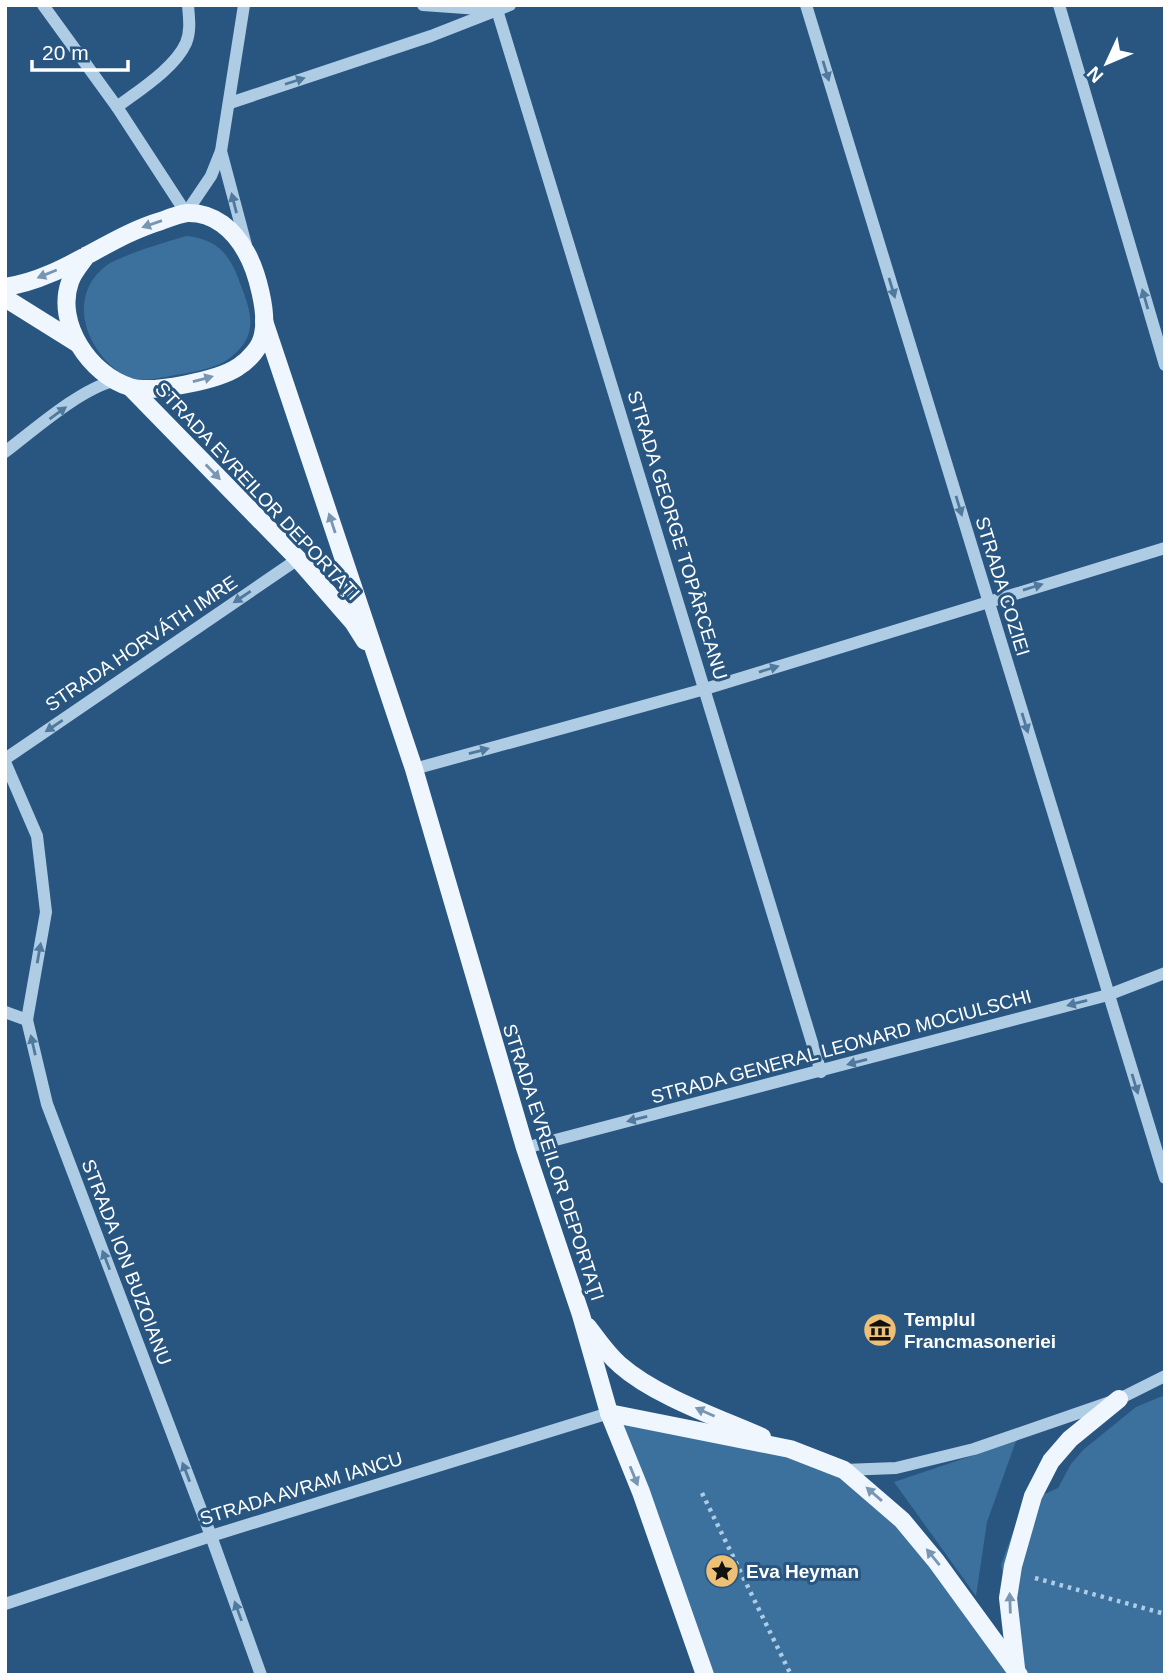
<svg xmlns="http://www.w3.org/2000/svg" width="1170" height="1680" font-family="Arial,sans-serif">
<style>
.green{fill:#3c709d}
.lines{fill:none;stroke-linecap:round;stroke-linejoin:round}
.path{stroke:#afcce5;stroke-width:4.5;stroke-dasharray:3.5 5;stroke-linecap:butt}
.minor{stroke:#afcce5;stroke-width:12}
.major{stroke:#eff6fd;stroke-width:18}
.oneway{fill:#50799e}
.oneway2{fill:#7896b2}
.labels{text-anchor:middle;stroke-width:6;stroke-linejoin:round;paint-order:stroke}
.street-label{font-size:19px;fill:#fff;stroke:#285680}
.poi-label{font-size:19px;font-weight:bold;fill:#fff;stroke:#285680;text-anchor:start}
</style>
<rect width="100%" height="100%" fill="#285680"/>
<g class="green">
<path d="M187 236C223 240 232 260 243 291 253 318 256 337 231 357 215 370 190 372 171 376 153 379 136 384 120 373 84 347 67 295 107 265 120 256 171 240 187 236Z"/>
<polygon points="1165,1395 1165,1675 705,1675 609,1413 790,1449 873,1493 1016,1670 1008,1598 1001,1565 1023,1504 1058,1488 1071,1464 1083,1450 1136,1407"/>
<polygon points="1016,1441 987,1522 976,1596 894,1482"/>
</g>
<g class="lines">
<g class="path">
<polyline points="702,1493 791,1675"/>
<polyline points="1035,1578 1165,1614"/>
</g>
<g class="minor">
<polyline points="43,5 117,107 186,213 211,176 221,151 244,5"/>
<polyline points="423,5 493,10"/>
<polyline points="806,5 1165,1178"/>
<polyline points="1059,5 1165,365"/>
<polyline points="497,10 821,1072"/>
<polyline points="230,103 431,36 510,5"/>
<path d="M117 107C138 91 175 68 186 43 191 31 189 18 188 5"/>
<polyline points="221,151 246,245"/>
<path d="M5 452C34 430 80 389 114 381"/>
<polyline points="5,759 298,559"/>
<polyline points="5,762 37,836 46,912 27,1020"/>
<polyline points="414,769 705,689 1165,548"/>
<polyline points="5,1012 27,1020 47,1104 211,1536 261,1675"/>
<polyline points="525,1148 1108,995 1165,973"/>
<polyline points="844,1470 896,1468 974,1449 1119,1399 1165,1376"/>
<polyline points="5,1604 211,1536 609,1413"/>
</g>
<g class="major">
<path d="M5 287C62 279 107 237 161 221 169 218 179 214 187 213 214 212 234 230 246 252 257 271 268 313 263 334 261 347 249 360 238 367 219 380 152 394 130 387 90 375 55 323 70 282 73 272 81 264 87 255"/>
<polyline points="5,298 77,343"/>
<polyline points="264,321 414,769 525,1148 581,1315 609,1413 641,1492 705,1675"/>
<polyline points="131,388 298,559 353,622 365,641"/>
<path d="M588 1327C598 1340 607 1354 620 1365 655 1396 719 1418 762 1437"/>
<polyline points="609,1413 790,1449 844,1470 902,1520 936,1561 1019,1675"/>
<polyline points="1016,1668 1008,1598 1013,1566 1033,1496 1051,1461 1070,1439 1119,1399"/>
</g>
</g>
<defs><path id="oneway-solid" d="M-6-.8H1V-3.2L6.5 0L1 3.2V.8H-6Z" transform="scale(1.75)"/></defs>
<g class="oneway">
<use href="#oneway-solid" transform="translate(826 71) rotate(73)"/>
<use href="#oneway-solid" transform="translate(295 81) rotate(-18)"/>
<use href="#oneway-solid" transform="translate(234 203) rotate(-104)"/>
<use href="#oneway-solid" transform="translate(892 288) rotate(73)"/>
<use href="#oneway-solid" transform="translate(1145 299) rotate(-106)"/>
<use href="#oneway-solid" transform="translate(58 413) rotate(-36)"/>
<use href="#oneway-solid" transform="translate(959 506) rotate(73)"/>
<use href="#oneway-solid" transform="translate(1033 587) rotate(-17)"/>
<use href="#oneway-solid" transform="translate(242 597) rotate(146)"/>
<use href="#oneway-solid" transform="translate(769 669) rotate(-17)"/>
<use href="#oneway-solid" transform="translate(1025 723) rotate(73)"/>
<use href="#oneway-solid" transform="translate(54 726) rotate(146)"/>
<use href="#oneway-solid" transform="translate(479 751) rotate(-15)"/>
<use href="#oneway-solid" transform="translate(39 953) rotate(-80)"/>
<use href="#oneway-solid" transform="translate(1077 1003) rotate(165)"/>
<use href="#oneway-solid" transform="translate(33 1045) rotate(-103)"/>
<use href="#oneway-solid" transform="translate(857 1062) rotate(165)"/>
<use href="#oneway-solid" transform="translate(1135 1084) rotate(73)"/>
<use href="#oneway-solid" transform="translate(637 1119) rotate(166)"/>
<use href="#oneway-solid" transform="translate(106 1260) rotate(-111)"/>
<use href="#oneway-solid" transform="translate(186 1472) rotate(-111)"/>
<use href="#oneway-solid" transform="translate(238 1611) rotate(-110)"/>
</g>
<g class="oneway2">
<use href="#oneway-solid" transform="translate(152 224) rotate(161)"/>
<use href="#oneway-solid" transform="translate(47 274) rotate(158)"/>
<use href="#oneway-solid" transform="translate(203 379) rotate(-15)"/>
<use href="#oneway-solid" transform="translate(213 472) rotate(46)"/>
<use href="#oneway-solid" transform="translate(332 523) rotate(-108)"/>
<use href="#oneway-solid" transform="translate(705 1412) rotate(-156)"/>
<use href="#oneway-solid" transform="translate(634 1476) rotate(68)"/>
<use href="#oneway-solid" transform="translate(874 1494) rotate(-139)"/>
<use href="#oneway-solid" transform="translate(933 1557) rotate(-129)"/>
<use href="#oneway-solid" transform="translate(1010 1603) rotate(-92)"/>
</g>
<defs>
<g id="museum-disc" transform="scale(1.75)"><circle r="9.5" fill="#edc075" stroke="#285680"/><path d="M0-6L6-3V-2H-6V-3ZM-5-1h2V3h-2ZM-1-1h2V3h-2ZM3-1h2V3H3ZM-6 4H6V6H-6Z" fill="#111"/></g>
<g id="sight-disc" transform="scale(1.75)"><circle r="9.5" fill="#edc075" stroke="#285680"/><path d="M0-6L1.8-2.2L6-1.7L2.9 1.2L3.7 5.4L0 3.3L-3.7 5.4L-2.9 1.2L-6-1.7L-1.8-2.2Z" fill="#111"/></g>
</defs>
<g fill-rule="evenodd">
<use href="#museum-disc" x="880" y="1330"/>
<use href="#sight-disc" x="722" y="1571"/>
</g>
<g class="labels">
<g class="street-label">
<text transform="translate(258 491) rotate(47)" y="7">STRADA EVREILOR DEPORTAŢI</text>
<text transform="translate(678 535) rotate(73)" y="7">STRADA GEORGE TOPÂRCEANU</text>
<text transform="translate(1003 586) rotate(73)" y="7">STRADA COZIEI</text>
<text transform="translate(141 643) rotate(-34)" y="7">STRADA HORVÁTH IMRE</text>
<text transform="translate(841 1046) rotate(-15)" y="7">STRADA GENERAL LEONARD MOCIULSCHI</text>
<text transform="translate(554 1162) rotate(72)" y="7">STRADA EVREILOR DEPORTAŢI</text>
<text transform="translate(127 1262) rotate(69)" y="7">STRADA ION BUZOIANU</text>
<text transform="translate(301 1488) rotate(-17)" y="7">STRADA AVRAM IANCU</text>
</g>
<g class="poi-label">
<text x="904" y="1326">Templul<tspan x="904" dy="22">Francmasoneriei</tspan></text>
<text x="746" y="1578">Eva Heyman</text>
</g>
</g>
<rect width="1170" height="1680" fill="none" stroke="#ffffff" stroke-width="14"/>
<g transform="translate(1107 63) rotate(226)" stroke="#285680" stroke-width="5" paint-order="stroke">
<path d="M0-5L12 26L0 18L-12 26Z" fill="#ffffff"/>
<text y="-10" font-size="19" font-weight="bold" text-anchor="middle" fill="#ffffff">N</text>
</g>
<path d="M32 60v10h96v-10" fill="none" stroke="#ffffff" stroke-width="3.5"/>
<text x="42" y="60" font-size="21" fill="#ffffff" stroke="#285680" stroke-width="5" paint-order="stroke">20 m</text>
</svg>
